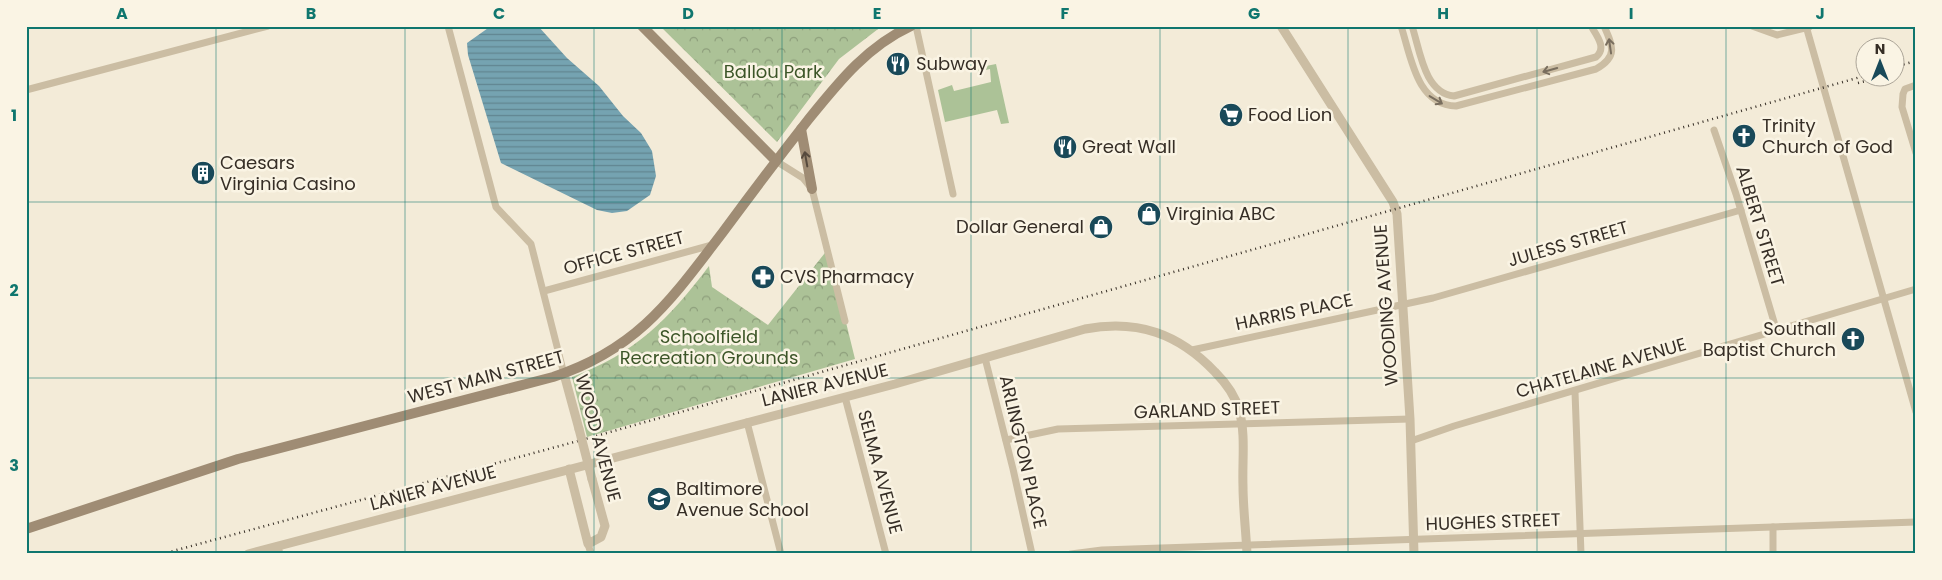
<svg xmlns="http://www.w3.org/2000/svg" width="1942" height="580" font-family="Poppins,sans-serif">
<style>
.grass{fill:#acc297}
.park{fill:url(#park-crowns)}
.water{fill:url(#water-rules)}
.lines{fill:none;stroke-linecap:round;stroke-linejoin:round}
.minor{stroke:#cbbda3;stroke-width:7}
.tertiary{stroke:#cbbda3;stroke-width:9}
.secondary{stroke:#9f8c74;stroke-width:10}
.rail{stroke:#362e26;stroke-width:2.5;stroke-dasharray:1 4;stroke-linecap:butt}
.tertiary-bridge{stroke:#cbbda3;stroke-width:9}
.oneway{stroke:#796e5e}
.oneway2{stroke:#564a3d}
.grid{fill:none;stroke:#0f766e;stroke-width:1;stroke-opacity:0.55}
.labels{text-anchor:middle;stroke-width:5;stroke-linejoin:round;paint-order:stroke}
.poi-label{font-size:18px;fill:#362e26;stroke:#faf4e4;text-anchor:start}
.park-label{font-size:18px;fill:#3c5528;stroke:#faf4e4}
.street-label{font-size:18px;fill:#362e26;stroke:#faf4e4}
.neatline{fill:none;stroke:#0f766e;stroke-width:2}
.grid-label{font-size:16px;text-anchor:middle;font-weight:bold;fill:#0f766e}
</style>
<defs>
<pattern id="park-crowns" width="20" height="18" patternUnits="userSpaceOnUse" patternTransform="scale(1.25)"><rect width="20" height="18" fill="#acc297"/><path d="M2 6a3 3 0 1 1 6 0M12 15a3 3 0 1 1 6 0" fill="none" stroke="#8d9e7b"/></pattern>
<pattern id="water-rules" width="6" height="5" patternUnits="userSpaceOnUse" patternTransform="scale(1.25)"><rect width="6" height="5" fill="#75a3b1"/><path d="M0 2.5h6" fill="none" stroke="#618590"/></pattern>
</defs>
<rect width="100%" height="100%" fill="#f3ebd8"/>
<polygon class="grass" points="996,64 1009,123 1001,124 997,110 945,122 938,90 952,85 954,91 991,82 990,69 977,72 976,68"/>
<g class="park">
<polygon points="660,26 882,26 839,59 777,142"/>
<path d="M828 249 855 359 587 437 572 377C636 353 668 320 709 266L712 287 768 325Z"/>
</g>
<polygon class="water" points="491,26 538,26 567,58 599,86 623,116 641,133 652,151 656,176 650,195 627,211 612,213 597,210 501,163 468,55 467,43"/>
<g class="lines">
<g class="minor">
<polyline points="448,26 496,207 531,244 564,374"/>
<polyline points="916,26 953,194"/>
<path d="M1401 26C1411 56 1416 105 1456 106L1596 69C1618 57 1613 46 1604 26"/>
<path d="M1412 26C1420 50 1424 93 1454 96L1596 57C1607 48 1597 36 1591 26"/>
<polyline points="1752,26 1777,35 1809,27"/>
<polyline points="1806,26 1916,412"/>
<polyline points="1916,85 1905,89 1903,94 1902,107 1916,153"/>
<polyline points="26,90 268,26"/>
<polyline points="1714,130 1736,194 1777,332"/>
<polyline points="776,161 803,178 812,189 845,321"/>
<polyline points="544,291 712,245"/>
<polyline points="1192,350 1433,298 1741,210"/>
<polyline points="985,358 1013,469 1032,554"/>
<polyline points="1575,392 1581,554"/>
<polyline points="845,397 886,554"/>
<polyline points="747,422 781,554"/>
<polyline points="1006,440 1058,429 1410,419"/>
<polyline points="1411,441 1454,426 1916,289"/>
<polyline points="1773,527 1773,554"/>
<polyline points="588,544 591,554"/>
<polyline points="278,546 280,554"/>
<polyline points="1071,554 1102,550 1916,522"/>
</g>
<g class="tertiary">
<polyline points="1281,26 1393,202 1397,214 1410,419 1414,554"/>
<polyline points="564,374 579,429"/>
<polyline points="569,469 588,544 601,537 605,526 592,479"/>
<path d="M248 554 895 384 1085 329C1138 319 1179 334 1215 372 1226 383 1235 395 1239 410 1246 434 1242 461 1243 486 1243 508 1246 531 1247 554"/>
</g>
<g class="secondary">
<polyline points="642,26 776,161"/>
<polyline points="801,129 812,189"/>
<path d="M26 529 238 459 553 377C638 349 671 300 723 232 751 194 779 157 808 120 838 83 866 47 911 26"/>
</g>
<g class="rail">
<polyline points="1894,67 1916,61"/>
<polyline points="1858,83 1878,78"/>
<polyline points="162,554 589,438 1864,76"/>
</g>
<polyline class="tertiary-bridge" points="579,429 592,479"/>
</g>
<defs><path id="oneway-shaft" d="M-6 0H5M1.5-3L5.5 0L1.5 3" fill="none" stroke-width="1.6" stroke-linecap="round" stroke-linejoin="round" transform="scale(1.25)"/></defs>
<g class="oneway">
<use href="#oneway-shaft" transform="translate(1610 46) rotate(-98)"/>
<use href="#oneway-shaft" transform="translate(1550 70) rotate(164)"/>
<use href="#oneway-shaft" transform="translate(1436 100) rotate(31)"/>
</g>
<use class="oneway2" href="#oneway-shaft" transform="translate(806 159) rotate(-100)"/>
<path class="grid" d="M216 26V554M405 26V554M594 26V554M782 26V554M971 26V554M1160 26V554M1348 26V554M1537 26V554M1726 26V554M26 202H1916M26 378H1916"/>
<defs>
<g id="restaurant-disc" transform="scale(1.25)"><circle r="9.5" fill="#194959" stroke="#faf4e4"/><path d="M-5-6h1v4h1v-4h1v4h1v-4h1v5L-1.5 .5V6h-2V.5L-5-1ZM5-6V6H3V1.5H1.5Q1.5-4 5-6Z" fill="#fff"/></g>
<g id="supermarket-disc" transform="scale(1.25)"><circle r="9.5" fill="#194959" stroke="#faf4e4"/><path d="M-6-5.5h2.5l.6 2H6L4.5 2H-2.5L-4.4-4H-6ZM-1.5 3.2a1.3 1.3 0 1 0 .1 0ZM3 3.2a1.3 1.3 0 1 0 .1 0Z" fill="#fff"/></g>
<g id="church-disc" transform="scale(1.25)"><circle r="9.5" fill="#194959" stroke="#faf4e4"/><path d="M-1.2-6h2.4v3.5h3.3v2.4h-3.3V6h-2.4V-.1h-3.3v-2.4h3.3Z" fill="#fff"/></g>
<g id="building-disc" transform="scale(1.25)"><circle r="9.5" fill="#194959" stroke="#faf4e4"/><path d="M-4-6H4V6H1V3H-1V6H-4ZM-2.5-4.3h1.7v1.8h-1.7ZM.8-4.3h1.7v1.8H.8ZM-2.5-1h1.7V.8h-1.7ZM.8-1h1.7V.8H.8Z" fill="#fff"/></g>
<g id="shop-disc" transform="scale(1.25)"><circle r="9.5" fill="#194959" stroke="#faf4e4"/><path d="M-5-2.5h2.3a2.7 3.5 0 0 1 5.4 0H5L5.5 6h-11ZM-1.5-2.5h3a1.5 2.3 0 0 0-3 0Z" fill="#fff"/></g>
<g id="pharmacy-disc" transform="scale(1.25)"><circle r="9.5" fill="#194959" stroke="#faf4e4"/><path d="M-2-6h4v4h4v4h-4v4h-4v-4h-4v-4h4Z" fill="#fff"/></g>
<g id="school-disc" transform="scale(1.25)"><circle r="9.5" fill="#194959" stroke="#faf4e4"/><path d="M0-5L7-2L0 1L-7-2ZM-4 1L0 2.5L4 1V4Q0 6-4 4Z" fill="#fff"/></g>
</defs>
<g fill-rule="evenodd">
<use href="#restaurant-disc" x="898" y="64"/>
<use href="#supermarket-disc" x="1231" y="115"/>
<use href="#church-disc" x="1744" y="136"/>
<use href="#restaurant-disc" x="1065" y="147"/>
<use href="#building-disc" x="203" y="173"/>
<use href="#shop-disc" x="1149" y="214"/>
<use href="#shop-disc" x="1101" y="227"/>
<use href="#pharmacy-disc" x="763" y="277"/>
<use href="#church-disc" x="1853" y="339"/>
<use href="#school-disc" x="659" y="499"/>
</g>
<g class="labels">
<g class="poi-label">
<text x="916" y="70">Subway</text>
<text x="1248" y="121">Food Lion</text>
<text x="1762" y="132">Trinity<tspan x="1762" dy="21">Church of God</tspan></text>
<text x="1082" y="153">Great Wall</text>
<text x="220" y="169">Caesars<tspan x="220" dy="21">Virginia Casino</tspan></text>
<text x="1166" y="220">Virginia ABC</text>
<text x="1084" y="233" text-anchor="end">Dollar General</text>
<text x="780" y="283">CVS Pharmacy</text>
<text x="1836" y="335" text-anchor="end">Southall<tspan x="1836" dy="21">Baptist Church</tspan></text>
<text x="676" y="495">Baltimore<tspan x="676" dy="21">Avenue School</tspan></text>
</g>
<g class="park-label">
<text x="773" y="78">Ballou Park</text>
<text x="709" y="343">Schoolfield<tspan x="709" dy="21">Recreation Grounds</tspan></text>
</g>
<g class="street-label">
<text transform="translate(1760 226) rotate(73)" y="6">ALBERT STREET</text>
<text transform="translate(1568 244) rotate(-16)" y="6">JULESS STREET</text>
<text transform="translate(624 253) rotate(-15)" y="6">OFFICE STREET</text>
<text transform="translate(1386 305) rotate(-94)" y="6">WOODING AVENUE</text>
<text transform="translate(1294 312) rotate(-12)" y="6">HARRIS PLACE</text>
<text transform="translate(1601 368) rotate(-16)" y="6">CHATELAINE AVENUE</text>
<text transform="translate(486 377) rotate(-15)" y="6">WEST MAIN STREET</text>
<text transform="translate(825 385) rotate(-14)" y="6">LANIER AVENUE</text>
<text transform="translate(1207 410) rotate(-2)" y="6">GARLAND STREET</text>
<text transform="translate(598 438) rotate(75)" y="6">WOOD AVENUE</text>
<text transform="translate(1023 452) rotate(77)" y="6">ARLINGTON PLACE</text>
<text transform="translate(880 472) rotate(75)" y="6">SELMA AVENUE</text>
<text transform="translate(433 488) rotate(-15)" y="6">LANIER AVENUE</text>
<text transform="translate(1493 522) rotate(-2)" y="6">HUGHES STREET</text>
</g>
</g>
<rect width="1942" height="580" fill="none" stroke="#faf4e4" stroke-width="55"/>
<g transform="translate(1880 62)"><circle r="24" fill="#faf4e4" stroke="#aca598"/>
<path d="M0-4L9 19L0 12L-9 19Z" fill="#194959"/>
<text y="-8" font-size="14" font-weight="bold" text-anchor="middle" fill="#362e26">N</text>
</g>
<rect x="28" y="28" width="1886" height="524" class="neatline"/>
<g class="grid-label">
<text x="122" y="19">A</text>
<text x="311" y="19">B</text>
<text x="499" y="19">C</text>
<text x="688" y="19">D</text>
<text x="877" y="19">E</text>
<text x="1065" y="19">F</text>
<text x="1254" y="19">G</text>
<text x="1443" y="19">H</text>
<text x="1631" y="19">I</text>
<text x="1820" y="19">J</text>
<text x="14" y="121">1</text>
<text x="14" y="296">2</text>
<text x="14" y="471">3</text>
</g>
</svg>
